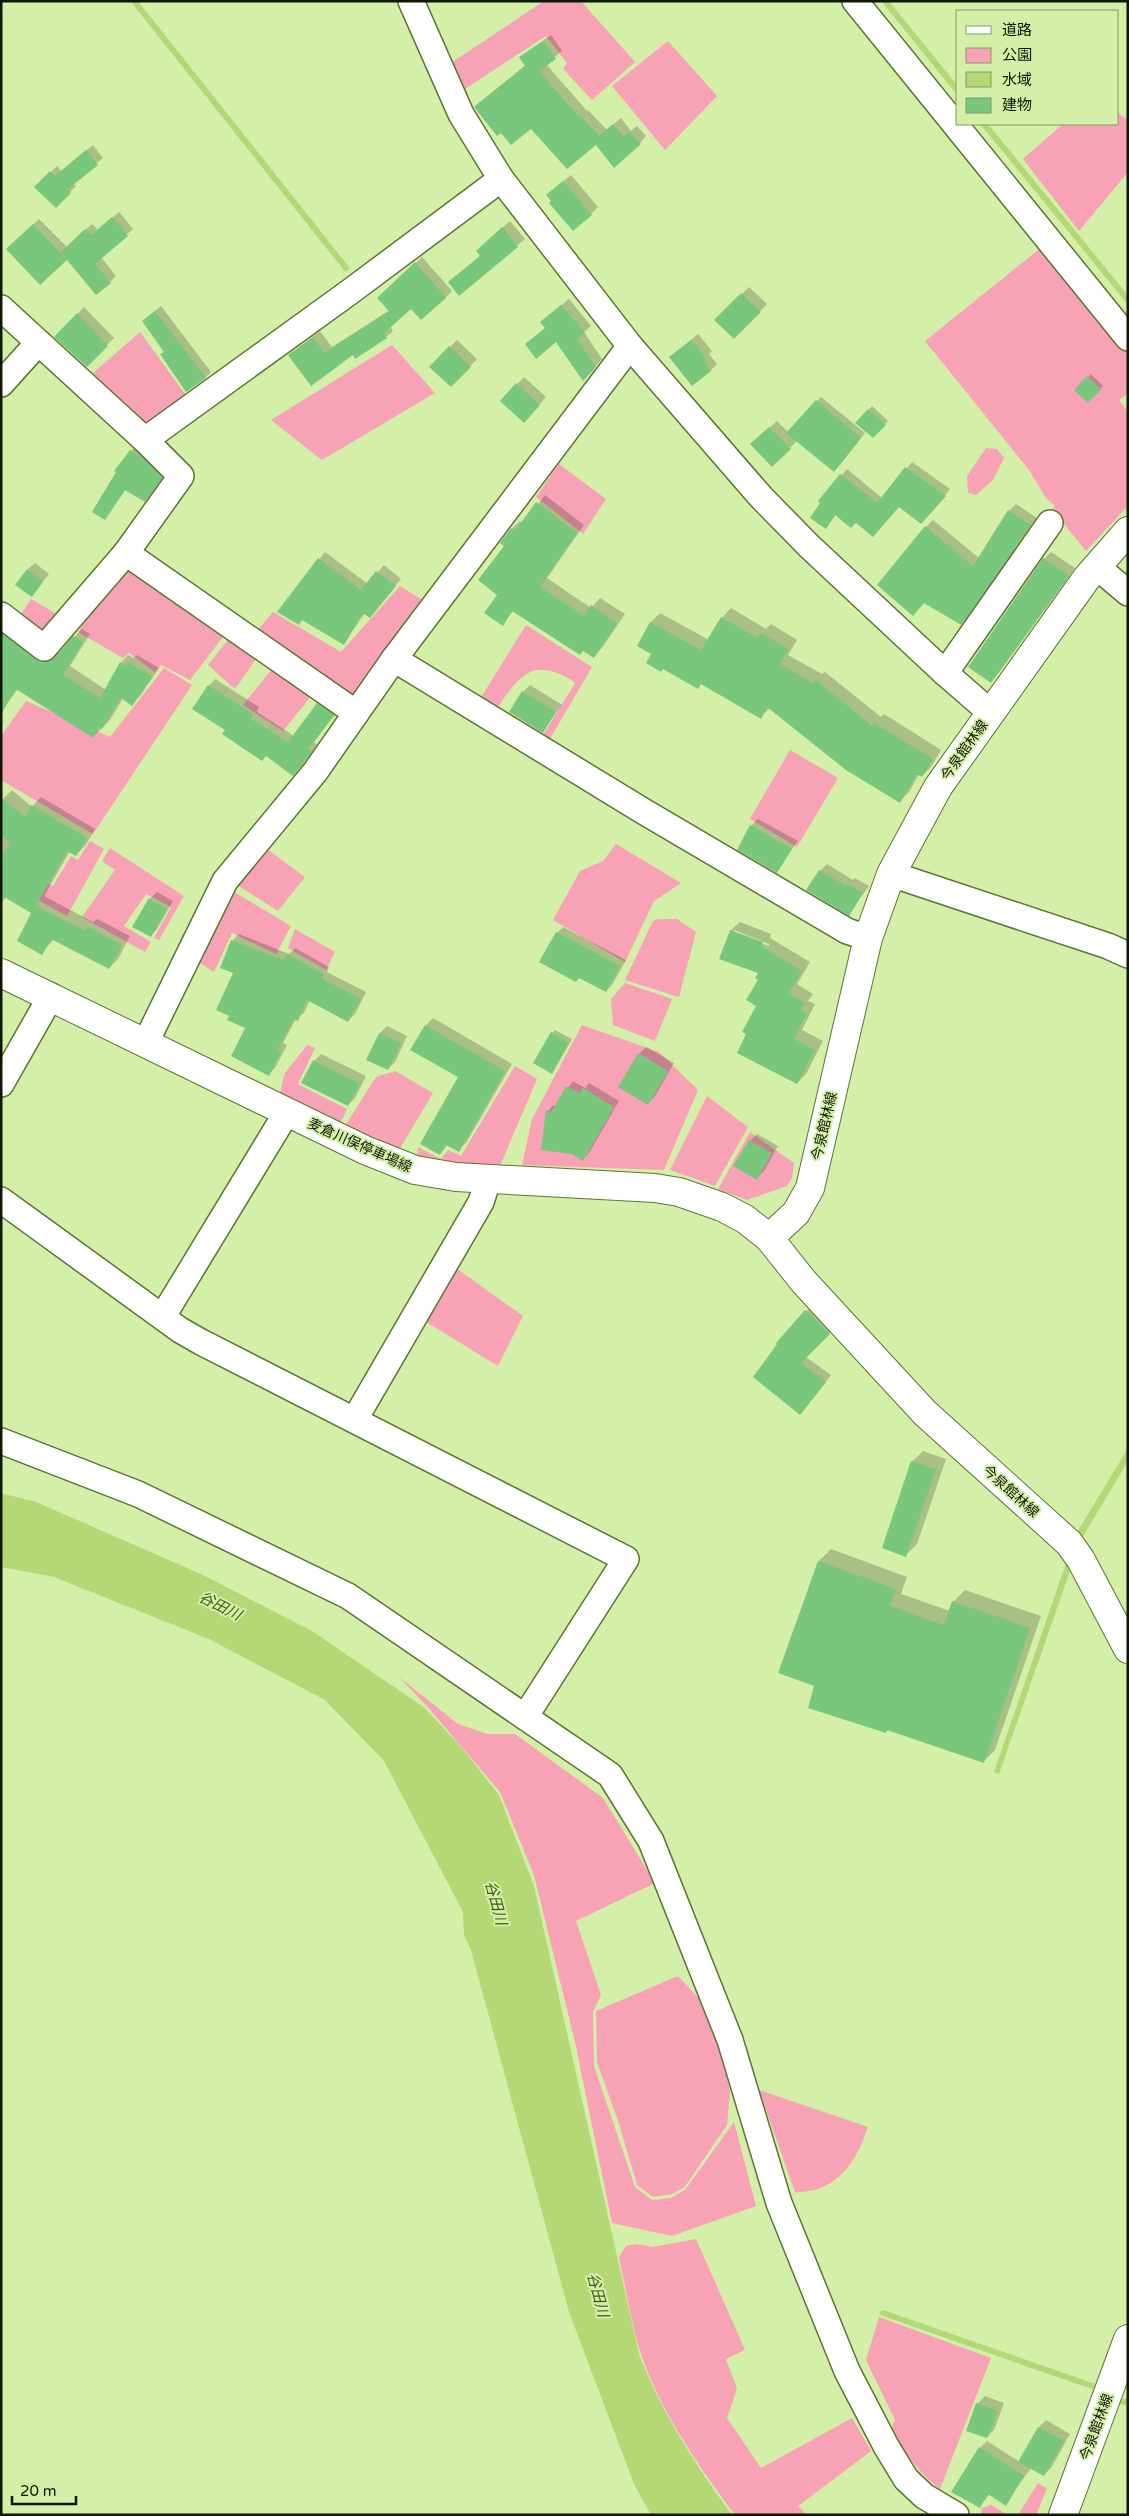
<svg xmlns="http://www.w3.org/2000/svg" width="1129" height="2516" font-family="'Varela Round','Noto Sans JP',sans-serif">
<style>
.green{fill:#f8a2b5}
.water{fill:#b5d877}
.shadow{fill:#0003;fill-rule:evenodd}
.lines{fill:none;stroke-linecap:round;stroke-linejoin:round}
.stream{stroke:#b5d877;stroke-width:6}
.building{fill:#79c77d}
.minor-casing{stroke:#5e7532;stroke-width:28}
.secondary-casing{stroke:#5e7532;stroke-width:30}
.minor{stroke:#fff;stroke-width:25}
.secondary{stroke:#fff;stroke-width:28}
.labels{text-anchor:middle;stroke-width:4;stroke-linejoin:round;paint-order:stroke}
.street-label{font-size:14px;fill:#0e1700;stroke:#d4efa8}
.water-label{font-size:15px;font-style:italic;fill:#445915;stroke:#d4efa8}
</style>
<rect width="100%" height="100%" fill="#d4efa8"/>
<g class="green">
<polygon points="544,1 581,1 635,62 592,100 563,69 567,63 546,36 465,89 451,63"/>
<polygon points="668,41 717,96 665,150 612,86"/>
<polygon points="1118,113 1128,120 1128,172 1079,231 1023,159 1063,124 1118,124"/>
<polygon points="1043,246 1128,351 1128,394 1119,400 1128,412 1128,506 1086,551 1064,524 1060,524 1050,512 1055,506 1046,498 1029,470 925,341"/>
<polygon points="140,332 185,394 162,416 142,423 93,373"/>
<polygon points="392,345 435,393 322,460 271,420"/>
<polygon points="986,448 997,449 1004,458 993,480 976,495 968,493 967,476"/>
<polygon points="559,464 606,499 583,534 536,497"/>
<polygon points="134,568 226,633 190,680 161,665 155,672 129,653 123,658 78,632 120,572"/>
<polygon points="400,586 424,601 353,698 256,632 273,612 341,652"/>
<polygon points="31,599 62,617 46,639 18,619"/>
<path d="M526 625 592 667 547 744 540 740 575 683 573 681C532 656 519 676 496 710L480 699Z"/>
<polygon points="231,636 256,654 256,659 235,689 208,665"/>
<polygon points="164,668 192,685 93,834 1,780 1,736 26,701 110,737"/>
<polygon points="272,669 312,695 283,731 243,705"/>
<polygon points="790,750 838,778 797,847 750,819"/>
<polygon points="90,841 104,849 67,916 27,894 37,878 53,886 71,856 78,860"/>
<polygon points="616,844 681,883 654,901 625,962 553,920 580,871 603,861"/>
<polygon points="110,848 184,896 159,940 154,938 171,907 146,894 124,926 151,942 145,952 82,917 115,870 102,861"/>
<polygon points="267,849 305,877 278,911 237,885"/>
<polygon points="234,892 291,926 276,954 232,933 214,972 198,962"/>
<polygon points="658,919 677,919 696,932 679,997 625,980 653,921"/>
<polygon points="295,929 335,952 326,970 288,948"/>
<polygon points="625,983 672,999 655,1041 613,1025 611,999"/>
<polygon points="582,1025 659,1052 698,1090 664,1170 522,1165 532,1119"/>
<polygon points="307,1045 315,1048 298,1084 347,1109 341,1122 280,1093 285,1073"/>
<polygon points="515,1066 537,1079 499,1168 457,1165 417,1156 418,1147 441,1159 448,1150 461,1156"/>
<polygon points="395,1071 433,1093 399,1150 345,1126 376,1077"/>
<polygon points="707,1096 748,1127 715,1186 670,1170"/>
<polygon points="750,1132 794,1163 792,1178 787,1186 759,1196 747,1200 718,1189"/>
<polygon points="453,1266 523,1316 498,1366 423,1320"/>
<polygon points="399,1677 458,1724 487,1734 515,1734 603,1798 655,1883 576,1921 601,1995 593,2012 594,2066 635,2187 652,2200 671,2198 685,2190 734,2122 756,2206 672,2236 612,2223 575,2042 534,1875 500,1792 426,1705"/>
<polygon points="678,1976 706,2006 718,2038 730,2091 727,2125 684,2188 672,2194 653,2197 637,2185 619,2124 597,2062 596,2011"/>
<path d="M759 2090 868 2127C856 2163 836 2193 795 2192Z"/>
<path d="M696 2239 745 2350 726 2359 737 2389 727 2418 761 2468 852 2418 871 2451 798 2506 807 2515H735C700 2468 659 2409 641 2354 631 2323 626 2289 619 2257L626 2246 637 2244 653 2247Z"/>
<path d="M879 2317 991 2358 940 2489C920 2474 901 2450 892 2426L895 2420 866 2360Z"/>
<polygon points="1038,2483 1047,2489 1036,2515 1018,2515"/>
<polygon points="991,2505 1008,2515 981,2515 982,2508"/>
</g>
<g class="water">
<polygon points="1128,1448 1128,1461 1081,1540 999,1774 994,1772 1076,1534"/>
<path d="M1 1493 36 1502 201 1574 312 1631 425 1708 462 1748 499 1795 534 1886 639 2354C662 2413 695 2464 732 2515H651L634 2484 569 2312 471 1950 464 1935 463 1912 384 1761 325 1700 209 1639 54 1577 1 1567Z"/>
</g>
<g class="shadow">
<polygon points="551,35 562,51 546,64 587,111 588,110 607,130 621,118 631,131 637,126 646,136 640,143 596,144 531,128 501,131 475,106 526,65 521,57 528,51"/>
<polygon points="93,145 103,158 73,183 76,186 56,206 36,187 57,166 61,171"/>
<polygon points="571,175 598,207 591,214 555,188"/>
<polygon points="119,212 133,229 101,257 116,276 110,282 67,258 40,283 8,249 39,219 67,247 92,224 98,230"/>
<polygon points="510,221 525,239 459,294 481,255 484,244"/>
<polygon points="422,257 452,291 445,298 411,308 390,326 393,331 386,337 353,353 289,355 320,331 332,347 390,310 379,298"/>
<polygon points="749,287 767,304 734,338 716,320"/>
<polygon points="569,299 591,326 584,332 602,359 583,380 546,327 548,316"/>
<polygon points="161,306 211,372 205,378 165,351 143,321"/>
<polygon points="84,307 114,338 87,365 56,337"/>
<polygon points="698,334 712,351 709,354 717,364 710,371 670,358"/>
<polygon points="457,340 477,359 451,386 431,366"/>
<polygon points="1091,374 1103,386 1088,402 1076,390"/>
<polygon points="524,377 546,397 531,414 501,401"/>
<polygon points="821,397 865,433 839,466 797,441 772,465 759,437 777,421 788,432"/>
<polygon points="872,406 888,421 873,437 857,423"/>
<polygon points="136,446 167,472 145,500 126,489 105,519 131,451"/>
<polygon points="912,462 950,489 927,517 899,505 856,521 836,515 826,527 820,501 847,469 882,498"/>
<polygon points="545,495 584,525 547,578 591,608 600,598 625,614 602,648 594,656 514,610 502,624 498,594 506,546 512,529 520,521 523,523"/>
<polygon points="1016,504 1037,518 968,617 961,624 924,602 926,527 933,520 979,558 1009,511"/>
<polygon points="325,552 368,584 384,565 401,579 370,617 365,613 343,644 303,619 279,611"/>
<polygon points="1051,552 1075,568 997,675 1044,559"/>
<polygon points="35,563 49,574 32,595 27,570"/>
<polygon points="731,608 766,629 771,624 797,640 788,655 822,674 825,672 881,717 884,714 941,750 931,767 922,776 919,774 909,792 900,801 770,708 760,717 638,645 651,622 660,613 709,640 722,618"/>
<polygon points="1,619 50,655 61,652 82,629 90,634 70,666 106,690 121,663 128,655 134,658 137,655 159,668 140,696 132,704 123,698 110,720 93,737 18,689 1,711"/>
<polygon points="215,679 259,707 257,712 294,736 324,698 340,708 314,742 317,745 300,768 227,729 209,686"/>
<polygon points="530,685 562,705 542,731 523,692"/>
<polygon points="12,790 32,807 41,797 95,829 85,846 76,855 70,851 44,896 93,922 97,919 130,936 118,959 109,968 54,939 42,953 33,913 6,897 1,904 1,801"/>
<polygon points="758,819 798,841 776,871 751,826"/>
<polygon points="827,864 853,880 855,878 869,886 849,914 820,871"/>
<polygon points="157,892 173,901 157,929 150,936 150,899"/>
<path d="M740 922 771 934 770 938 810 962 797 984 813 994 808 1001 815 1004 802 1030 823 1041 806 1074 797 1083 748 1034 758 1005 760 973 731 930ZM734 930 769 944V946L734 933Z"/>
<polygon points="563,927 626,960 612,985 606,991 557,933"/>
<polygon points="239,934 289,954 295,948 329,967 327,972 366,992 355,1014 348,1021 310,1000 304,1013 296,1019 283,1043 287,1045 275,1068 269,1074 247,1028 234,973 232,941"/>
<polygon points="433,1018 512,1064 466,1143 458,1150 448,1144 440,1154 460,1077 412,1049 426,1025"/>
<polygon points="387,1026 407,1036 395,1062 388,1069 368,1060 380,1033"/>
<polygon points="555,1030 572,1039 552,1073 552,1033"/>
<polygon points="646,1047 674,1063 655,1096 648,1103 639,1054"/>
<polygon points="321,1054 366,1076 355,1098 348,1105 314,1061"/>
<polygon points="573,1081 585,1088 589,1083 619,1101 589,1153 583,1159 573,1153 542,1149 548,1111 553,1105 556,1107"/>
<polygon points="757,1134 778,1146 764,1171 757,1178 750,1141"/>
<polygon points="812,1305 835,1327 806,1357 831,1375 806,1407 778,1343"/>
<polygon points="923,1451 946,1459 917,1544 906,1555 912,1462"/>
<polygon points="831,1549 907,1577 901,1594 950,1611 953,1602 965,1590 1041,1616 995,1750 983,1762 889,1729 886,1732 816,1685 819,1561"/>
<polygon points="985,2396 1004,2403 994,2430 987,2437 977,2404"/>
<polygon points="1046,2420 1070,2434 1051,2468 1044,2475 1031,2468 1005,2504 990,2494 979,2507 980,2448 987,2441 1020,2462 1039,2427"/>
</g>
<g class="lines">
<g class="stream">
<polyline points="134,1 346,268"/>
<polyline points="885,1 958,91"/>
<polyline points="984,124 1128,300"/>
<polyline points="883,2313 1092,2386"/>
<polyline points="1120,2401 1128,2403"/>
</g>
</g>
<g class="building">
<polygon points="544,41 556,59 539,71 579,117 580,116 599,136 613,124 624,137 629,132 641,144 614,168 596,145 567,169 531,129 511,145 501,133 497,136 474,107 525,66 519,57"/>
<polygon points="86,150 98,165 68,189 71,193 56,208 34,187 50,171 55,176"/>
<polygon points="563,181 592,215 573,231 549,203 551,201 546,195"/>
<polygon points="112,217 128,236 95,264 111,283 96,295 67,260 40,285 6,249 33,224 66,259 61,252 85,229 91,235"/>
<polygon points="502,227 518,247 459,296 448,282 480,256 476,251"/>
<polygon points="415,262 446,298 421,320 411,309 384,333 387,338 355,359 353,355 311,386 288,355 313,337 324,353 389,311 377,298"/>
<polygon points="741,293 761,312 734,339 714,320"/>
<polygon points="561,305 585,333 577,339 596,367 583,381 556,342 536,359 525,344 545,328 540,322"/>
<polygon points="155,311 206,378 186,392 160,354 164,352 142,321"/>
<polygon points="77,313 108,346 87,367 54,337"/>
<polygon points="691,340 706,359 703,361 711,371 692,386 669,357"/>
<polygon points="449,346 471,367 451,387 429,367"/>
<polygon points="1087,376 1101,389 1088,403 1074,390"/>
<polygon points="516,383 540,405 524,423 500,401"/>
<polygon points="816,400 861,438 834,472 786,433"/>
<polygon points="868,409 886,425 873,438 855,423"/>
<polygon points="769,427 791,449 772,467 750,444"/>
<polygon points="130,450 142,457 162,478 145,502 125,490 105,520 92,512 116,472 114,471"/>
<polygon points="905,467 946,496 921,524 899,507 873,537 856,523 851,528 835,515 826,529 810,518 820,503 818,501 840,474 877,503"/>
<polygon points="536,502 577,533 540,587 584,616 591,605 617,623 594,658 583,651 580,655 512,611 503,626 484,613 497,595 478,580 504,546 500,543 511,528 515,531"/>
<polygon points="1008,510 1031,525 961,625 924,603 913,616 877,585 925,526 973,566"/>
<polygon points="318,558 361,590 376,571 396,586 370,618 363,613 344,645 302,620 299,625 277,612"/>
<polygon points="1043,558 1069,576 991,683 968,667"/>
<polygon points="27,569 43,582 32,597 15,585"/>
<polygon points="721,617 758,638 761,633 789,649 780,664 812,683 816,680 872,726 874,723 933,759 922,777 917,774 900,803 846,770 767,707 761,719 701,684 698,689 663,669 661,672 646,663 651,654 637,646 650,622 701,650"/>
<polygon points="1,633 35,659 42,662 55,658 73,636 83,642 63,675 100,698 120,662 126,666 128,662 152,677 132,706 121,698 102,729 99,727 93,738 16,689 1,714"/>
<polygon points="208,685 253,714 251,719 288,742 317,703 334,715 308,749 312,752 293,776 266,756 262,761 222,734 225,730 192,709"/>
<polygon points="522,691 556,712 543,733 509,712"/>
<polygon points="1,798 25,817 31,805 87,838 76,856 67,851 36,906 85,931 87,927 122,945 109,969 51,939 42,955 17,941 31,913 1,895 1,857 10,842 1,835"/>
<polygon points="750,825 792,849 777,873 737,850"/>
<polygon points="819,870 846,886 847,884 863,893 849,916 806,890"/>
<polygon points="149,898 167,909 151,937 132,927"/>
<polygon points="730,930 763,942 762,947 802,971 789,993 805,1003 801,1010 807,1013 794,1039 815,1050 797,1084 737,1053 746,1034 742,1032 756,1006 746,1000 758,980 755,978 758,973 719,959"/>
<polygon points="556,932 620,966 606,992 579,978 576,982 539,962"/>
<polygon points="231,940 284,960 287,954 324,974 321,978 361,999 348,1022 307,1000 298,1021 294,1019 277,1050 281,1052 269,1076 231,1056 245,1028 227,1020 229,1016 216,1010 233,973 220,968"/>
<polygon points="425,1025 505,1071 459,1152 446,1145 440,1155 420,1144 458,1077 410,1050"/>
<polygon points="551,1032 569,1043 552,1074 533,1063"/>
<polygon points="379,1033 401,1043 388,1070 366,1060"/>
<polygon points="638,1053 668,1071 648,1105 618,1087"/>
<polygon points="313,1060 360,1084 348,1106 301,1083"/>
<polygon points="566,1086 580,1093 583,1088 614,1107 583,1161 572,1154 541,1150 546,1110 551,1113"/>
<polygon points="749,1140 772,1153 757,1180 733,1166"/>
<polygon points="805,1310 830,1334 801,1363 826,1382 800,1415 753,1377 777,1344 776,1343"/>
<polygon points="911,1461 936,1469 906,1557 882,1548"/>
<polygon points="818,1561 896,1589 890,1606 944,1625 952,1601 1030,1628 984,1763 887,1730 886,1733 808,1708 814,1686 778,1673"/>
<polygon points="976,2403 998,2411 987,2438 966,2431"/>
<polygon points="1038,2427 1064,2441 1044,2476 1018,2462"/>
<polygon points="979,2447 1024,2476 1006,2506 988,2494 980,2508 951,2492"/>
</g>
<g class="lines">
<g class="minor-casing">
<g id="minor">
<polyline points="411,1 461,114 501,179 630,346 761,497 809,546 945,673 991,713"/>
<polyline points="855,1 1128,338"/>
<polyline points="1,308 145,440 181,476 126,553 356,713"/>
<polyline points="1,384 38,343"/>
<polyline points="145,440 351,291 501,179"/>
<polyline points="1096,566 1128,593"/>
<polyline points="1,615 44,648 126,553"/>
<polyline points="394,659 643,811 847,931 868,938"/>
<polyline points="945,673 1050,523"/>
<polyline points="891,874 1108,946 1128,955"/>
<polyline points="146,1042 225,881 315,772 394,659 630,346"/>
<polyline points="1,1084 51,996"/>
<polyline points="1,1200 180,1330 201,1342 626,1559 525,1717"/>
<polyline points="163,1316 287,1112"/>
<polyline points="355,1419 481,1202 488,1180"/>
<polyline points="1,1441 138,1494 348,1596 610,1775 651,1841 730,2040 779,2203 847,2371 886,2446 906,2479 924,2496 956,2515"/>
</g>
</g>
<g class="secondary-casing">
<g id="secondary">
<polyline points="1,973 365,1150 415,1170 456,1177 655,1188 679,1192 722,1207 745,1219 769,1238 804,1282 925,1413 1069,1543 1081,1560 1128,1649"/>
<polyline points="769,1238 796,1213 810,1188 868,938 891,874 938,787 1086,579 1128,531"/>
<polyline points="1063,2515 1128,2339"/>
</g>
</g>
<use href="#minor" class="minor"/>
<use href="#secondary" class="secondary"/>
</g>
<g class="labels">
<g class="street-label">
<text transform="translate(964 750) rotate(-55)" y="5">今泉館林線</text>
<text transform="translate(824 1126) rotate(-77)" y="5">今泉館林線</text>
<text transform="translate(360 1145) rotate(24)" y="5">麦倉川俣停車場線</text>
<text transform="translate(1011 1491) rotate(42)" y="5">今泉館林線</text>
<text transform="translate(1096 2427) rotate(-70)" y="5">今泉館林線</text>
</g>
<g class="water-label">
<text transform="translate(220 1606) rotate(27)" y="5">谷田川</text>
<text transform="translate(496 1903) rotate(75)" y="5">谷田川</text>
<text transform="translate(598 2295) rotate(75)" y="5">谷田川</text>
</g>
</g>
<rect width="1129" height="2516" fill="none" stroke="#0e1700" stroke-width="5"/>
<rect x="956" y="10" width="162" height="115" fill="#d4efa8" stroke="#859965"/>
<rect x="966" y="26" width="25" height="8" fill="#ffffff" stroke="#859965"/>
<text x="1002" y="35" font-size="15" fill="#0e1700">道路</text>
<rect x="966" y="48" width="25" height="15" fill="#f8a2b5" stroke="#859965"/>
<text x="1002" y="60" font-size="15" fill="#0e1700">公園</text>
<rect x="966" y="72" width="25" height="15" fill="#b5d877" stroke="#859965"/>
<text x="1002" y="85" font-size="15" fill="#0e1700">水域</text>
<rect x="966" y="98" width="25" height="15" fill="#79c77d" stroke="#859965"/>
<text x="1002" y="110" font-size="15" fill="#0e1700">建物</text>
<path d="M12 2496v8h64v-8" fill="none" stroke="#0e1700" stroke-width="2.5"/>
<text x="20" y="2496" font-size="15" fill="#0e1700" stroke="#d4efa8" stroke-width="4" paint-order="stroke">20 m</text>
</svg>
